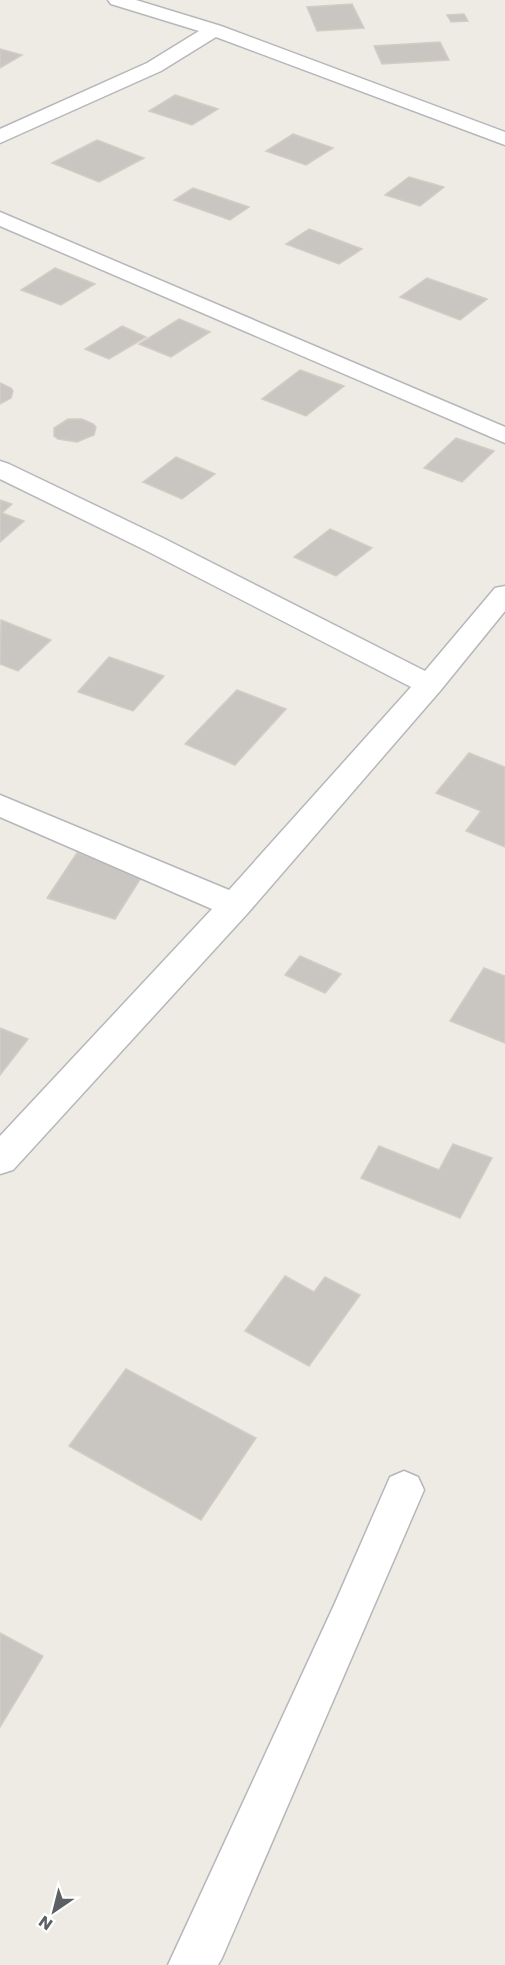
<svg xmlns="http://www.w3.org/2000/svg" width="505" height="1965" font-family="Poppins,sans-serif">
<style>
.building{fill:#c9c6c2;stroke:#d2cdc3;stroke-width:1.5}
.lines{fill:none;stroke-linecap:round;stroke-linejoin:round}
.minor-casing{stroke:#b5b7ba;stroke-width:3}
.minor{fill:#fff;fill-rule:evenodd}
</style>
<rect width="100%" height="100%" fill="#eeebe4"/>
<g class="building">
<polygon points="352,4 364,28 317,31 307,7"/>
<polygon points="464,14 468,21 451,22 447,15"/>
<polygon points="440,42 449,60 382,64 374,46"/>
<polygon points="0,49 22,55 0,68"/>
<polygon points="175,95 218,109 192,125 149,111"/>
<polygon points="293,134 333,148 306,165 266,151"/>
<polygon points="97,140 144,158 99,182 52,163"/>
<polygon points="409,177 444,187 420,206 385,195"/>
<polygon points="193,188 249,207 230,220 174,200"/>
<polygon points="309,229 362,249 339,264 286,244"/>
<polygon points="55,268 95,284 61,305 21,290"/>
<polygon points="427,278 487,299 460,320 400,297"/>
<polygon points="179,319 210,332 171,357 139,344"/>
<polygon points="122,326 146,337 109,359 85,349"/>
<polygon points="300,370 344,386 306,416 262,399"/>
<polygon points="0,383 11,388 13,391 11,398 0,404"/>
<polygon points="68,419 82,419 93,424 96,427 94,435 77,442 58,439 54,436 54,428"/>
<polygon points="456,438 494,451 462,482 424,468"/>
<polygon points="176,457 215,474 182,499 143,482"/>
<polygon points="0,500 12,504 2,513 24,521 0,542"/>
<polygon points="330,529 372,548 336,576 294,557"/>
<polygon points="1,620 51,640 18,671 0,664"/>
<polygon points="109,657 164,676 133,711 78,692"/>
<polygon points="237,690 286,709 235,765 185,744"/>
<polygon points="469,753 505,767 505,847 466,831 481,811 436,793"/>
<polygon points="77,853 144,873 115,919 47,898"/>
<polygon points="300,956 341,974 325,993 285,975"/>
<polygon points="484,968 505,976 505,1043 450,1021"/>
<polygon points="0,1028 28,1039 0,1075"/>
<polygon points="453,1144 492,1158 460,1218 361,1178 379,1146 439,1170"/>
<polygon points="285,1276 314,1292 325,1277 360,1295 309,1366 245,1331"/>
<polygon points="126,1369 256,1438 201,1520 69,1446"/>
<polygon points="0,1633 43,1656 0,1727"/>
</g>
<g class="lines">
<g class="minor-casing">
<g id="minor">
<polygon points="108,0 136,0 221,26 505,132 505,145 216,37 161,71 0,143 0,129 147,63 199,31 111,4"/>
<polygon points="0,212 505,427 505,443 0,226"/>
<polygon points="0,461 9,464 163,538 425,671 495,588 505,586 505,611 440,691 247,914 13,1170 0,1174 0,1136 212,909 0,817 0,795 229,890 411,687 145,550 0,479"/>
<polygon points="404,1471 418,1477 424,1490 222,1958 218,1965 168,1965 335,1603 390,1477"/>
</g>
</g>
<use href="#minor" class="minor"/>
</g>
<g transform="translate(54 1911) rotate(215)" stroke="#ffffff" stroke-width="4.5" paint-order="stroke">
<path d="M0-4.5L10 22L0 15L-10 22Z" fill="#5c6064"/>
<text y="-9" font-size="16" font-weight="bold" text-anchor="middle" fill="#5c6064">N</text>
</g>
</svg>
